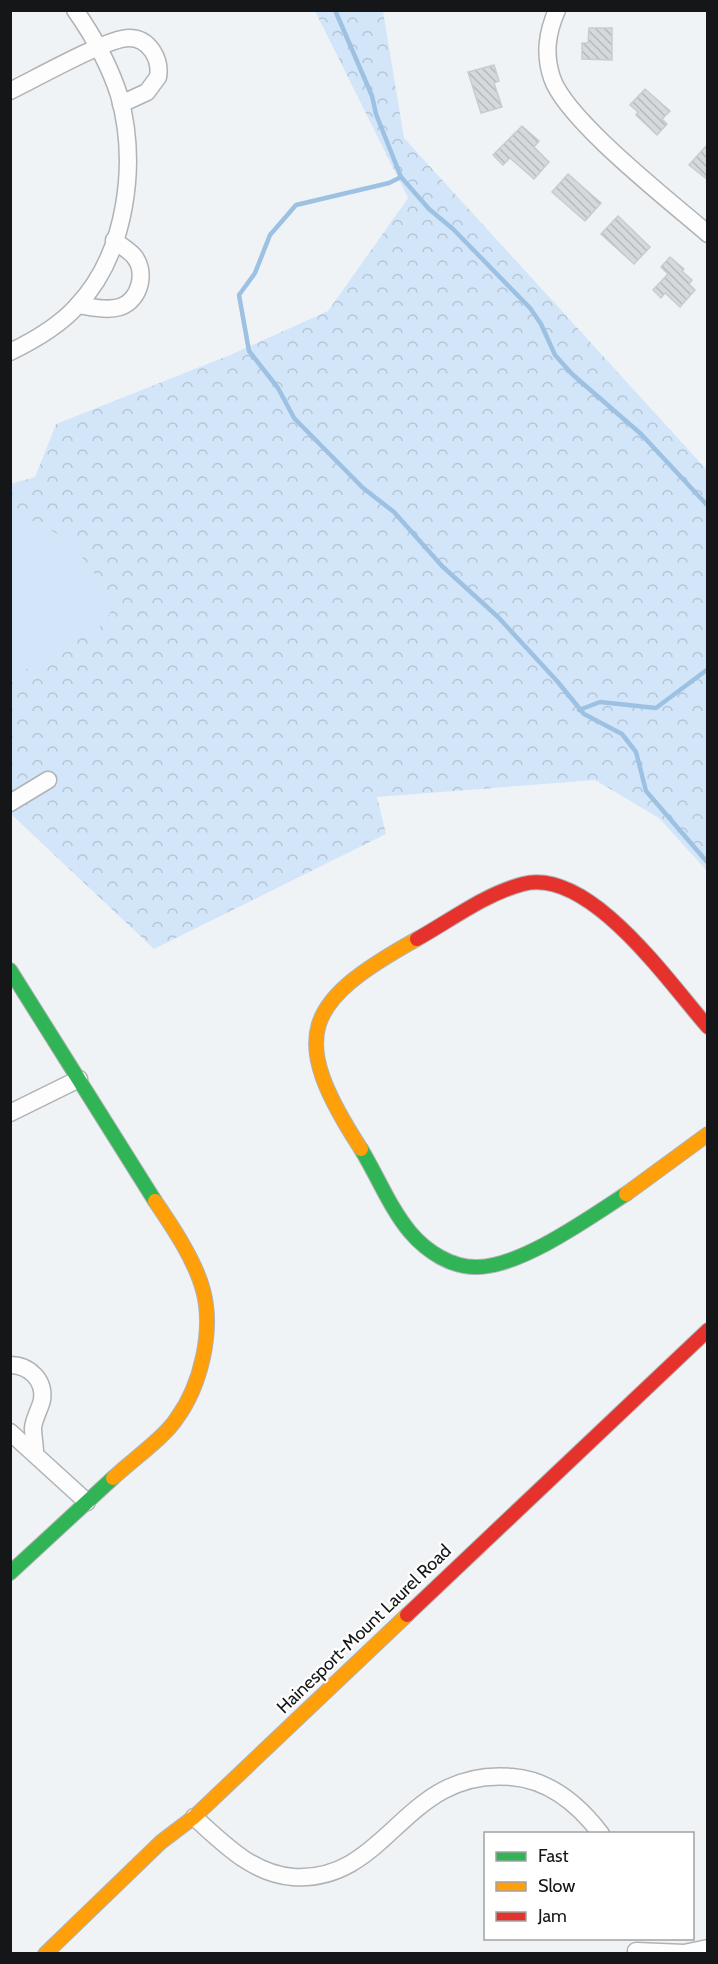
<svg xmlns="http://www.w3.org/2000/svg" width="718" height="1964" font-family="Cabin,sans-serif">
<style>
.forest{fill:url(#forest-crowns)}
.green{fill:#d3e6f9}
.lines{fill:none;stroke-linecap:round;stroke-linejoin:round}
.stream{stroke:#9dc1e3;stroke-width:4.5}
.building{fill:url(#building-back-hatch);stroke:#cacbce;stroke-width:1.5}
.street-casing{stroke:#b0b3b5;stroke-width:19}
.fast-casing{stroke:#b0b3b5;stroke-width:16}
.slow-casing{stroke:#b0b3b5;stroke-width:16}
.jam-casing{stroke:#b0b3b5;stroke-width:16}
.street{stroke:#fdfdfe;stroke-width:16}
.fast{stroke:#30b455;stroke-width:14}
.slow{stroke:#ff9f0a;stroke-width:14}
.jam{stroke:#e5322d;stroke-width:14}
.labels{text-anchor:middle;stroke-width:4.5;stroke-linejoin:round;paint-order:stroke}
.street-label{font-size:18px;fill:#141618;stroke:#fff}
</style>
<defs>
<pattern id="forest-crowns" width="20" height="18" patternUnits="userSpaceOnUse" patternTransform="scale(1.5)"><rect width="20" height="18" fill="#d3e6f9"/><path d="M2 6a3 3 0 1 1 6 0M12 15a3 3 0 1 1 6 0" fill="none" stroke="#b4c5d5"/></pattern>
<pattern id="building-back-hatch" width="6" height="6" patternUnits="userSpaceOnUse" patternTransform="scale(1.5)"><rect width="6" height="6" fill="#d6d9db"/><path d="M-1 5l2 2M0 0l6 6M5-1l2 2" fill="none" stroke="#b7babb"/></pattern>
</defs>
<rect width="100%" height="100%" fill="#f0f3f6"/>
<polygon class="forest" points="315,11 383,11 404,138 707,470 707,871 659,818 595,780 377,797 386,834 154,949 11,814 10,484 35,477 56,424 230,355 328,311 408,198"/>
<polygon class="green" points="10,509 69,540 116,602 103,625 11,678"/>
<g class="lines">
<g class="stream">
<polyline points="335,10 372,96 376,114 401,177 429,209 453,229 530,308 541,324 555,355 572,374 641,434 708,506"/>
<polyline points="401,177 389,183 296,205 270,235 255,273 239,295 249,351 278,388 294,418 363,488 394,512 442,566 498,617 557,681 584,714 622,734 636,752 646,791 708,863"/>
<polyline points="579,710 600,702 656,708 708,669"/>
</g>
</g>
<g class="building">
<polygon points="589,28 612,28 612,60 582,59 582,43 588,43"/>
<polygon points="494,65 499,81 494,83 502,107 481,113 468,72"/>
<polygon points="645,89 670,111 662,119 667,124 657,135 636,115 638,112 630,105"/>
<polygon points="522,126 539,141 534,147 549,162 534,179 510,158 503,165 493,155"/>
<polygon points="708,144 708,180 689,165"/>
<polygon points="568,174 601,203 585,221 552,192"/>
<polygon points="618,216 650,247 634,264 601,234"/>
<polygon points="670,257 684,269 682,271 692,280 689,284 695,290 680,307 665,293 661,298 653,290 668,274 661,267"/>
</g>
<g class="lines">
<g class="street-casing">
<g id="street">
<path d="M557 10C547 33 544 54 552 78 566 120 670 201 708 234"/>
<path d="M10 91C35 79 107 38 129 38 150 38 161 60 158 77L147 92 121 104"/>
<path d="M78 305C92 307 107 311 120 307 141 300 147 270 133 255 128 250 120 245 114 240"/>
<path d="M10 352C35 340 59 326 77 306 127 253 138 163 119 95 109 64 94 37 75 10"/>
<polyline points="10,803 48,780"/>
<polyline points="10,1113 79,1079"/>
<path d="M10 1365C29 1365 45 1380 42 1400 40 1409 34 1418 33 1428 33 1436 35 1445 35 1452"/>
<polyline points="10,1432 87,1502"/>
<path d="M194 1817C223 1843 252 1874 293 1877 389 1883 403 1767 512 1777 549 1780 579 1805 601 1834"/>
<polyline points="636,1951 684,1953 708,1948"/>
</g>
</g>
<g class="fast-casing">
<g id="fast">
<polyline points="10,970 155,1201"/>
<path d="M361 1149C378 1177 390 1208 410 1232 427 1252 452 1268 478 1267 522 1266 589 1218 626 1194"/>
<polyline points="10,1573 113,1478"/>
</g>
</g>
<g class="slow-casing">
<g id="slow">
<path d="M361 1149C288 1036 302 1003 417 939"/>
<polyline points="626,1194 708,1134"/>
<path d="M113 1478C131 1461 165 1437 177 1418 201 1385 214 1330 203 1290 195 1260 172 1226 155 1201"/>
<polyline points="45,1954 161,1842 194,1817 407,1615"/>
</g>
</g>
<g class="jam-casing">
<g id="jam">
<path d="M417 939C451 920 485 894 523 884 590 867 669 983 708 1027"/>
<polyline points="407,1615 708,1330"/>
</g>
</g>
<use href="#street" class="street"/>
<use href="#fast" class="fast"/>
<use href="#slow" class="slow"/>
<use href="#jam" class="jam"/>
</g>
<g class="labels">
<g class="street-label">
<text transform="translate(364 1629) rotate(-44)" y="6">Hainesport-Mount Laurel Road</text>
</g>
</g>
<rect width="718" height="1964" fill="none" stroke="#141618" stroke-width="24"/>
<rect x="484" y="1832" width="210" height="108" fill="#ffffff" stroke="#a1a2a3" stroke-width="1.5"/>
<rect x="496" y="1852" width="30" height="9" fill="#30b455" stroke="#a1a2a3" stroke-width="1.5"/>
<text x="538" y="1862" font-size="18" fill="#141618">Fast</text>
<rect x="496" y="1882" width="30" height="9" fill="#ff9f0a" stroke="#a1a2a3" stroke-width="1.5"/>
<text x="538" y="1892" font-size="18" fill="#141618">Slow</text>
<rect x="496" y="1912" width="30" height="9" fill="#e5322d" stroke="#a1a2a3" stroke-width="1.5"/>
<text x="538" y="1922" font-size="18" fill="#141618">Jam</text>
</svg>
